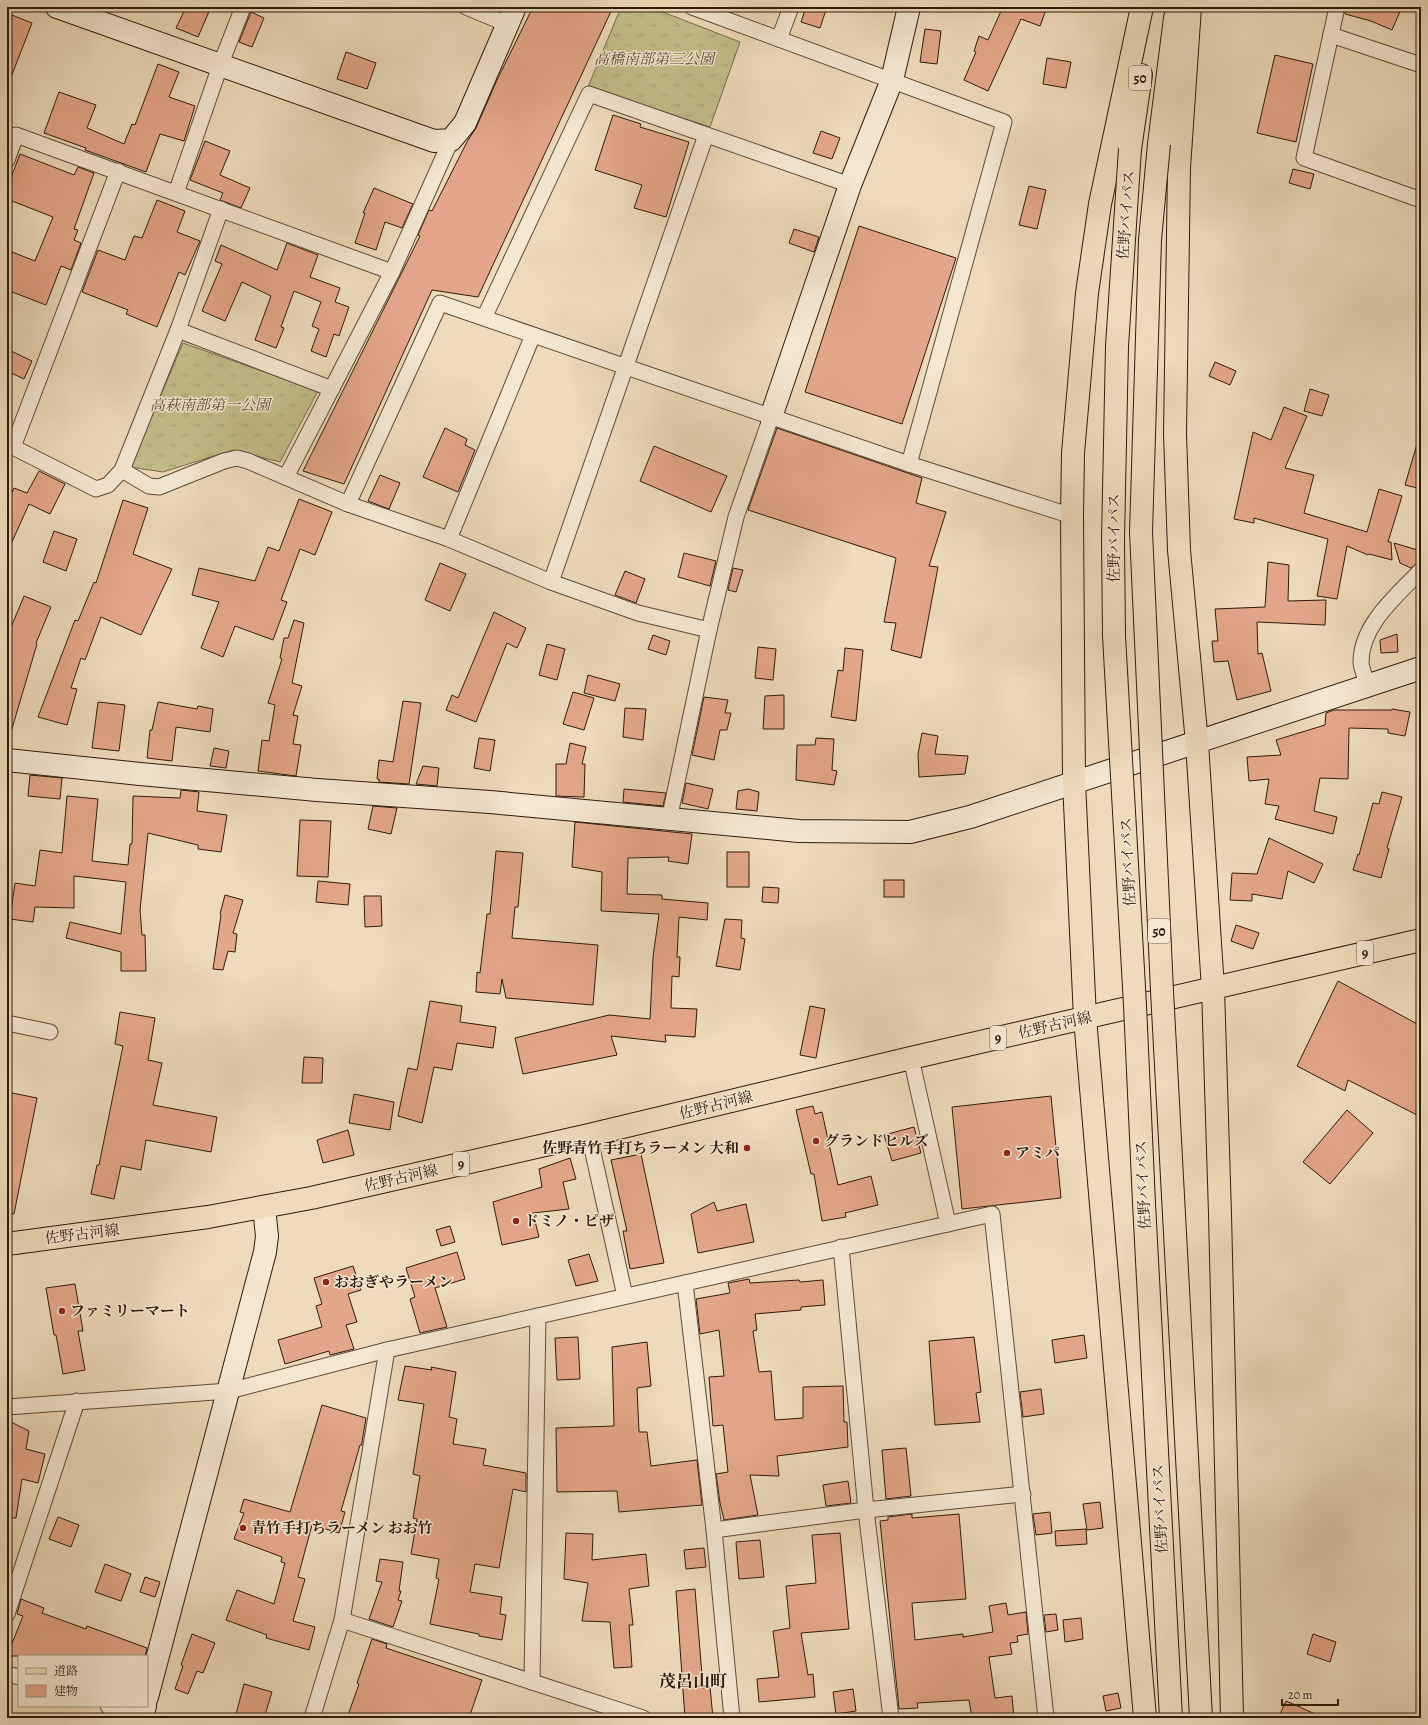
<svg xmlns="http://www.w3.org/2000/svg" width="1428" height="1725" font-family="Alegreya,'Noto Serif JP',serif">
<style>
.grass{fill:url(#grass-tufts);stroke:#786c4c}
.building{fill:#e4a68a;stroke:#2f1a0c}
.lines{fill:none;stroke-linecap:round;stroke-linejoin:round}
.street-casing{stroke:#5f4a38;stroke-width:17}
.secondary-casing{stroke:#2f1a0c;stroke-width:24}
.primary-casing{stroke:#2f1a0c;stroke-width:24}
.highway-casing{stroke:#2f1a0c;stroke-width:24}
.street{stroke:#f4e8d3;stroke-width:15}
.secondary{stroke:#f4e8d3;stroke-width:22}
.primary{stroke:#eedbbc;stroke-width:22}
.highway{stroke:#eedbbc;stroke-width:22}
.highway-bridge-casing{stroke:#2f1a0c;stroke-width:24;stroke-linecap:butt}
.highway-bridge{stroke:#eedbbc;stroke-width:22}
.poi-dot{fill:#8f2418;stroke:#f4e8d3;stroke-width:1.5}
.labels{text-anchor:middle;stroke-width:3;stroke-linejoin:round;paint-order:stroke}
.shield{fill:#f4e8d3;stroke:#6a5848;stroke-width:1}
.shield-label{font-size:14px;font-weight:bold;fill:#2f1a0c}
.park-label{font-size:15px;font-style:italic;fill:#5b4b32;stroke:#f4e8d3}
.street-label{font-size:15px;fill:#2f1a0c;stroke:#f4e8d3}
.poi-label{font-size:15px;font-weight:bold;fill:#2f1a0c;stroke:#f4e8d3;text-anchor:start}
.quarter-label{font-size:17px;font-weight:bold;fill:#2f1a0c;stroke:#f4e8d3}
</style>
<defs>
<pattern id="grass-tufts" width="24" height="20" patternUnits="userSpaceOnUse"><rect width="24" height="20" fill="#c1be8b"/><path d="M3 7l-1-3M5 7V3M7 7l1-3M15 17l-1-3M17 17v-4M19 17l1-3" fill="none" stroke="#a6a377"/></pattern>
</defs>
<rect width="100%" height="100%" fill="#eedbbc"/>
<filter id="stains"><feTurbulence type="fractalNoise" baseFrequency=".005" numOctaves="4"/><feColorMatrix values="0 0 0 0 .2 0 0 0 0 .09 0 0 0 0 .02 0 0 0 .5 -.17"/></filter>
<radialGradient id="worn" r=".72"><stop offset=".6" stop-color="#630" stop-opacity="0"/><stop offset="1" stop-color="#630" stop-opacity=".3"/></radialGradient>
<g class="grass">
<polygon points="621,7 650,7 740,42 710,127 588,87"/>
<polygon points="183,343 318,391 280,462 233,450 163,472 130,467"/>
</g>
<g class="building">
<polygon points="186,7 211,7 198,37 176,28"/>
<polygon points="533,7 613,7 478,297 432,290 344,484 303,471 420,236 418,235 429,210 432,211 468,140 476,128 497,80"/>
<polygon points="806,7 827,7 820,28 801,22"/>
<polygon points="993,7 1047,7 1040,26 1021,19 988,91 964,80 976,52 974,51 979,36 988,40 1001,11 993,8"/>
<polygon points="1346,7 1402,7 1392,30 1371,21 1345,14"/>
<polygon points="251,12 264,18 252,47 239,42"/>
<polygon points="7,13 32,23 8,85 7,84"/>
<polygon points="925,29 941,31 937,64 920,62"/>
<polygon points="346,52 376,63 367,89 337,79"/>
<polygon points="1275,55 1313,64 1296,142 1257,133"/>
<polygon points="1047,58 1071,62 1066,88 1043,84"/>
<polygon points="158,64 179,72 169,97 195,106 184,141 160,134 146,172 85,150 86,148 44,133 59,92 96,105 87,128 124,144 132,124 135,125"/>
<polygon points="613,115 641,124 640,127 689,142 666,217 634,208 642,185 595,170"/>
<polygon points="821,131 840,138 832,159 813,153"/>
<polygon points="205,141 230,151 220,175 250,188 241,208 220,200 223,193 190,180"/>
<polygon points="20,154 74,175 78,167 94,173 74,229 78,230 74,240 81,243 71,270 61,266 46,305 7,290 7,250 35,261 53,217 7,199 7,188"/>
<polygon points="1293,169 1314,174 1310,189 1289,183"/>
<polygon points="1029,186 1046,190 1037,229 1019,225"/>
<polygon points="374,188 413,204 402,228 385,222 376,250 355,243 365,213 363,213"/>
<polygon points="157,200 185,211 177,232 200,241 185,275 179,272 157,327 126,314 128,310 82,292 98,250 125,260 134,236 142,238"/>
<polygon points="859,226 956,258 902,424 805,392"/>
<polygon points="794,229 819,237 814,252 789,243"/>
<polygon points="287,243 318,255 310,277 340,288 335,302 349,307 339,336 334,334 326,357 311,351 319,329 312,326 321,302 294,291 281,327 284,328 276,348 255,340 271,296 242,282 225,321 202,311 222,264 215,261 221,245 277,270"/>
<polygon points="7,349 32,361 24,379 7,371"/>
<polygon points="1215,362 1236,371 1230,385 1209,376"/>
<polygon points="1310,389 1329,395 1322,416 1304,411"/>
<polygon points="1284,407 1307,416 1285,468 1314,475 1304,513 1367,532 1379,489 1402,496 1388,542 1391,542 1392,560 1369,554 1368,555 1347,546 1337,599 1317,596 1328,539 1254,518 1254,523 1234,519 1253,432 1271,440"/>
<polygon points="445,428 467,439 465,445 475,450 458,492 423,477"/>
<polygon points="777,428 922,478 916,503 946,512 929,566 938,567 921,658 891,650 896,623 884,622 896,558 748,510"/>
<polygon points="1417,444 1421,445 1421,489 1405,485"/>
<polygon points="654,446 727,476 711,512 640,481"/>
<polygon points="39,471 65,484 50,514 29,504 7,553 7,504 14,488 27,493"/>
<polygon points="380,475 400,483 389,509 368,501"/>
<polygon points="299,499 332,512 315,555 300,549 281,600 287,602 273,640 235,626 223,657 201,648 219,602 192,595 199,568 255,581 268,547 279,551"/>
<polygon points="123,500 148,508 133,554 172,569 141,635 101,617 85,660 81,658 71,688 77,689 67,725 38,717 75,620 78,621 94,582 96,583"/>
<polygon points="54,531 77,539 66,571 43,562"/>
<polygon points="1394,543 1421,551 1421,561 1411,568 1400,563"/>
<polygon points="684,553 716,561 710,586 678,577"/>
<polygon points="1268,562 1289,565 1288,601 1326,600 1325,625 1257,622 1258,654 1262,653 1271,691 1237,700 1228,661 1214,662 1212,641 1218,641 1215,609 1265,607"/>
<polygon points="440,563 466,574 450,611 425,600"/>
<polygon points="733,568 743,570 736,592 728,590"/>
<polygon points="625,571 645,579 636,603 615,595"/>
<polygon points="24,596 51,607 36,643 37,644 11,732 7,731 7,637"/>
<polygon points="494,612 526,628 517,648 507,643 476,722 446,710 452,695 458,698"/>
<polygon points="294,620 304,623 292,683 302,686 293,715 298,716 293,744 301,745 296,776 258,771 262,740 269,741 275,705 268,703 282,659 280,658 284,638 288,638"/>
<polygon points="1397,634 1398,652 1381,653 1380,640"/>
<polygon points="653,635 670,641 666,655 648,649"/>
<polygon points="547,644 565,649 557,680 539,675"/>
<polygon points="758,647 776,649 773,680 755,678"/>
<polygon points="845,648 863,650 856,721 831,717 838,670 843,671"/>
<polygon points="588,675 620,684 615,701 584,693"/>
<polygon points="573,692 594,698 584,730 563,724"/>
<polygon points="784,695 784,729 763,729 765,696"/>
<polygon points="704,697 728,700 725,713 731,713 727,730 720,730 714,760 692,755"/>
<polygon points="403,701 421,703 409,784 379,782 379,779 377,779 379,760 393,762"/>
<polygon points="98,702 125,705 119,751 92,748"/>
<polygon points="158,702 197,709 198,706 213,709 210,732 176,727 172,761 147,758 150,730 152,730"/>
<polygon points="625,708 646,709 643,740 623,737"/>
<polygon points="1392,709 1410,712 1405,736 1388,733 1388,729 1349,728 1348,779 1320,778 1314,811 1337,817 1333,834 1275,819 1279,806 1265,804 1269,779 1249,781 1247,757 1281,755 1276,740 1325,725 1326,713 1334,710 1392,710"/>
<polygon points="922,733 938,736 935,754 968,756 965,774 919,777 918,754"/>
<polygon points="479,738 495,740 490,771 474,768"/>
<polygon points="816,738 834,739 832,770 837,771 834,785 796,780 797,745 815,745"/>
<polygon points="570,743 586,747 582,764 585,764 584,797 556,796 556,764 566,764"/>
<polygon points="214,748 229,751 226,768 210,766"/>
<polygon points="423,766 439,768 437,786 416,784"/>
<polygon points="30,775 62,778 60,799 28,796"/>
<polygon points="686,783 713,789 708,809 682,803"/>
<polygon points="624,789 666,793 663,806 623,802"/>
<polygon points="748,789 759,792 757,811 736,809 738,791"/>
<polygon points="181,790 199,792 197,811 227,815 221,852 198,849 198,845 148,833 140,910 142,935 145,935 146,971 121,971 121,952 66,938 70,922 121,934 126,882 74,876 74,908 35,907 33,922 10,919 15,883 35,886 40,850 62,853 67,796 98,799 92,861 128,865 130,844 132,844 133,796 180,798"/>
<polygon points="1382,792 1402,797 1387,848 1389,849 1381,878 1353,870 1358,854 1359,855 1373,803 1379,804"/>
<polygon points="373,806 397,808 391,834 368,829"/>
<polygon points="300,820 331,821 328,877 297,876"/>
<polygon points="575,822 692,834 688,864 668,861 669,857 628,858 627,894 662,895 662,899 708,903 707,920 679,917 677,957 680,957 679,977 672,976 671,1008 697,1009 695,1037 665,1035 666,1042 611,1036 617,1055 523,1074 515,1038 609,1015 650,1019 653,957 659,914 601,911 602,872 572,867"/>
<polygon points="1269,838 1323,864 1314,883 1288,871 1282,899 1252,894 1252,901 1230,900 1232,873 1257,874"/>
<polygon points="496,851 523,853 518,907 515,907 512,938 598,945 593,1005 506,998 502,979 500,994 476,992 477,972 480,973 487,914 490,914"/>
<rect x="727" y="852" width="22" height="35"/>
<rect x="884" y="880" width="20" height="17"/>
<polygon points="318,881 350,884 348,905 316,902"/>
<polygon points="763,887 779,888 778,903 762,902"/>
<polygon points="225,895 243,900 233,933 237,934 235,952 228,951 223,970 213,969 221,915 220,914"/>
<polygon points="364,896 381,896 382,926 365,927"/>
<polygon points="725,919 742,920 741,938 745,939 740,970 716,966"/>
<polygon points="1236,925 1259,933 1253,949 1231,941"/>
<polygon points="1338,981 1421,1026 1421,1117 1348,1080 1345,1091 1297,1066"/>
<polygon points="430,1001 462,1006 460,1022 496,1027 493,1048 457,1043 452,1070 434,1067 422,1123 398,1116 408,1068 417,1070"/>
<polygon points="810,1006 825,1009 816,1058 800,1055"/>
<polygon points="120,1012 155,1018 148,1060 162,1063 153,1105 217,1117 211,1152 146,1140 141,1170 121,1166 114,1199 91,1194 97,1165 99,1165 123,1046 115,1044"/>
<polygon points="304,1057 323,1058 322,1083 302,1083"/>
<polygon points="7,1092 37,1098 14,1214 7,1214"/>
<polygon points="354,1094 394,1102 390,1130 349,1123"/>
<polygon points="1051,1096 1061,1198 962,1209 952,1107"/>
<polygon points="813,1106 815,1114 822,1112 838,1185 871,1176 878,1205 845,1213 846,1217 822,1221 814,1174 811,1174 796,1110"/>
<polygon points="1347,1110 1373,1133 1330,1184 1303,1162"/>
<polygon points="914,1127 921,1153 892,1161 884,1135"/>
<polygon points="348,1130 354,1155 323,1163 317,1140"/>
<polygon points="641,1154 664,1263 630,1269 623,1231 627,1231 611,1160"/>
<polygon points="570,1158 576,1179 563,1182 569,1209 533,1213 539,1237 502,1245 493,1202 542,1187 539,1169"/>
<polygon points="714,1202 717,1211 746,1204 754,1242 698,1253 691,1214"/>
<polygon points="450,1226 455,1242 441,1246 436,1230"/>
<polygon points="457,1252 465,1279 435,1288 447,1327 420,1333 410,1299 415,1297 406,1268"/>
<polygon points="589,1254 598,1281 576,1286 568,1260"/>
<polygon points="353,1266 361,1290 348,1294 357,1322 346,1325 354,1349 330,1355 329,1351 285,1364 278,1340 322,1327 316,1306 322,1304 314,1278"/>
<polygon points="749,1279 750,1283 799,1280 800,1282 823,1280 825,1305 801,1307 801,1310 755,1314 757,1330 753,1331 759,1372 771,1371 775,1420 803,1418 803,1387 843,1386 844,1422 847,1422 848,1447 777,1456 779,1476 750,1475 758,1515 724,1520 720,1503 716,1474 728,1472 723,1425 713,1426 709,1377 724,1376 719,1330 700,1334 696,1299 730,1293 728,1283"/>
<polygon points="75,1284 83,1331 78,1331 85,1370 63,1374 56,1335 54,1335 46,1288"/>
<polygon points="1084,1335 1087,1358 1055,1363 1052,1340"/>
<polygon points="578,1337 580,1379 557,1380 555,1338"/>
<polygon points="974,1337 981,1392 976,1393 980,1422 935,1425 929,1341"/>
<polygon points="647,1342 651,1386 637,1388 639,1432 647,1432 651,1466 697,1460 702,1505 619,1512 617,1491 557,1492 556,1428 614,1426 612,1347"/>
<polygon points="405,1366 432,1370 431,1367 456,1372 449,1417 457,1419 453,1444 486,1449 483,1465 526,1473 526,1492 513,1489 499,1568 475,1564 470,1592 502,1597 500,1614 506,1615 502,1640 479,1636 479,1634 430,1624 439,1579 436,1578 439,1559 411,1554 417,1519 413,1518 420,1476 413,1474 424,1404 398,1400"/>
<polygon points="1041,1389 1044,1414 1023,1417 1020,1392"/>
<polygon points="322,1405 366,1418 362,1442 362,1445 360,1445 341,1511 345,1512 339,1533 312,1525 298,1577 305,1579 293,1621 315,1627 309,1650 266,1638 267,1635 226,1620 237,1590 274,1604 285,1563 281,1562 282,1557 234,1539 244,1513 240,1512 244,1499 290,1512"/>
<polygon points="7,1420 29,1431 26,1449 45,1454 38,1483 22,1479 16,1518 7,1518"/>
<polygon points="906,1448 911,1496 886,1499 882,1450"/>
<polygon points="848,1481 851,1503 826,1506 823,1485"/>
<polygon points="1100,1502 1103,1528 1087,1530 1083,1504"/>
<polygon points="1050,1512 1052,1533 1036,1535 1033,1514"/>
<polygon points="912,1514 912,1518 959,1514 966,1599 912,1603 915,1640 963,1634 963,1637 993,1632 989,1606 1006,1603 1008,1615 1026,1612 1028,1634 1017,1636 1018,1642 1010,1643 1012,1654 989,1657 995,1698 1012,1696 1014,1718 972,1718 969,1700 917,1703 918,1708 899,1709 880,1521 888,1520 888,1517"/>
<polygon points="58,1517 79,1525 71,1547 49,1539"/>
<polygon points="1086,1529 1087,1544 1056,1546 1055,1531"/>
<polygon points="566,1533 593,1534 592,1560 646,1554 649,1586 629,1589 633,1625 629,1625 632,1667 614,1668 610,1622 582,1621 588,1583 564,1579"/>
<polygon points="840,1533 849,1629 801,1633 808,1675 813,1674 815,1697 759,1702 757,1679 779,1677 773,1631 790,1628 786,1586 816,1583 812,1535"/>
<polygon points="760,1540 764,1577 739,1579 736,1542"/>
<polygon points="704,1548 706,1567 686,1569 684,1550"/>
<polygon points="380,1559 403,1562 399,1591 401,1591 398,1600 402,1601 393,1627 369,1619 382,1582 376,1581"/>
<polygon points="105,1564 131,1574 121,1601 95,1592"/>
<polygon points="145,1577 160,1582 155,1597 140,1592"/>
<polygon points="695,1589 703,1688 710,1687 713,1718 685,1718 676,1591"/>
<polygon points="21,1599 44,1608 42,1613 86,1629 87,1626 147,1648 145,1656 7,1656 23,1616 17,1614"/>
<polygon points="1056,1614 1058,1630 1046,1632 1044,1615"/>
<polygon points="1081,1618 1083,1639 1065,1642 1063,1620"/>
<polygon points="192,1634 215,1643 203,1673 197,1671 188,1694 175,1689 183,1666 181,1665"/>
<polygon points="1313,1634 1336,1642 1330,1662 1307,1654"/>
<polygon points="372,1639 387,1644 386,1648 482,1680 469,1718 431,1718 419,1714 417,1718 347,1718 359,1684 357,1683"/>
<polygon points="244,1684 272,1692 264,1718 235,1718"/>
<polygon points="853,1689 856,1711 836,1714 833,1692"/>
<polygon points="1118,1693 1121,1708 1106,1711 1103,1696"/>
<polygon points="1286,1701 1293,1704 1324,1718 1278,1718"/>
</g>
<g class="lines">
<g class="street-casing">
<g id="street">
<polyline points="466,7 507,24"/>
<polyline points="692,7 1004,122 909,464"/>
<polyline points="1337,7 1304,158 1421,200"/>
<polyline points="1331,35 1421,65"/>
<polyline points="779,39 791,7"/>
<polyline points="7,160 16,135 392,272"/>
<polyline points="176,193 220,66 243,7"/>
<polyline points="484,318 589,94 850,185"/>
<polyline points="178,330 332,389"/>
<polyline points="7,444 96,489 108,485 122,470 178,330 221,209"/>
<polyline points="13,447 118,171"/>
<polyline points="122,470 149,486 159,487 224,461 237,458 248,461 348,504 449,539 551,582 638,613 709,630"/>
<polyline points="286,477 392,272 451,140"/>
<polyline points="348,504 440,303 909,464 1072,516"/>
<polyline points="449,539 533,335"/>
<polyline points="551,582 706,135"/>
<path d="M1368 686C1366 678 1361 669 1361 662 1361 624 1398 595 1421 570"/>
<polyline points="669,820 709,630 736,517 771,417"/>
<polyline points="7,1023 50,1032"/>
<polyline points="911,1058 948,1224"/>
<polyline points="589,1135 625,1296"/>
<polyline points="841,1247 866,1510 891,1718"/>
<polyline points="685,1283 714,1530 732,1718"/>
<polyline points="7,1407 229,1391 387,1350 992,1214 1046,1718"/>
<polyline points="714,1530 866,1510 1023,1494"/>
<polyline points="7,1614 77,1401"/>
<polyline points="342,1620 643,1718"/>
<polyline points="7,1674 19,1677"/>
<polyline points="532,1682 538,1316"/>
<polyline points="108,1706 146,1718"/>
<polyline points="312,1718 342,1620 387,1350"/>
</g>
</g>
<g class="secondary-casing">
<g id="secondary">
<polyline points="57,7 434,141 451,140 465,123 515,7"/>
<polyline points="771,417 850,185 892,80 909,7"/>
<polyline points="7,760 140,774 317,790 490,802 799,831 910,832 970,817 1421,668"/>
<polyline points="147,1697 265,1252 267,1236 264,1208"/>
<polyline points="141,1718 145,1706"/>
</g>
</g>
<g class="primary-casing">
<polyline id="primary" points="7,1244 208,1217 311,1198 589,1135 911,1058 1421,940"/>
</g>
<g class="highway-casing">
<g id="highway">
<polyline points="1142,7 1100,204 1087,293 1073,453 1072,516 1074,782 1085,1018 1145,1718"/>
<polyline points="1190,7 1179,168 1175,434 1179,550 1197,743 1213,989 1220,1214 1232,1718"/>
<polyline points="1159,144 1175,18"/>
<polyline points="1130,149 1141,75"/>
</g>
</g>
<use href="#street" class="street"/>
<use href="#secondary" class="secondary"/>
<use href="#primary" class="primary"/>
<use href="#highway" class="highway"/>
<g class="highway-bridge-casing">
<g id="highway-bridge">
<polyline points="1159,144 1150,240 1141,532 1162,991 1201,1718"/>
<polyline points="1130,149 1117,346 1113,539 1114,636 1135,1005 1144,1203 1171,1718"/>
</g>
</g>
<use href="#highway-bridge" class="highway-bridge"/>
</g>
<g class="poi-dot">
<circle cx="816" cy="1141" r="4"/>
<circle cx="747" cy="1148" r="4"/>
<circle cx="1007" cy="1153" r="4"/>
<circle cx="516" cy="1221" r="4"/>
<circle cx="326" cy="1282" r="4"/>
<circle cx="62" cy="1311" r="4"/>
<circle cx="243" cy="1528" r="4"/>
</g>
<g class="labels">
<g class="shield">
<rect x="1129" y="66" width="22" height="24" rx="3"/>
<rect x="1148" y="919" width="22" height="24" rx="3"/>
<rect x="1357" y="941" width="16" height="24" rx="3"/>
<rect x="990" y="1026" width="16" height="24" rx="3"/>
<rect x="453" y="1152" width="16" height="24" rx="3"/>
</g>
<g class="shield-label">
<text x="1140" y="83">50</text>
<text x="1159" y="936">50</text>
<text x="1365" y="958">9</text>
<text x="998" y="1043">9</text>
<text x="461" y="1169">9</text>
</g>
<g class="park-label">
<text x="654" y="64">高橋南部第三公園</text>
<text x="210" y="410">高萩南部第一公園</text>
</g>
<g class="street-label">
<text transform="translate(1126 215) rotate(-86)" y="5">佐野バイパス</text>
<text transform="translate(1114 538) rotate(-90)" y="5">佐野バイパス</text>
<text transform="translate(1128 862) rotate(-93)" y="5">佐野バイパス</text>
<text transform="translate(1055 1025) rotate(-13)" y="5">佐野古河線</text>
<text transform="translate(716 1105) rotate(-14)" y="5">佐野古河線</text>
<text transform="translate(401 1178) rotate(-13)" y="5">佐野古河線</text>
<text transform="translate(1143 1185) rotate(-93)" y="5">佐野バイパス</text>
<text transform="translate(82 1234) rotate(-7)" y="5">佐野古河線</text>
<text transform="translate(1160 1509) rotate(-93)" y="5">佐野バイパス</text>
</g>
<g class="poi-label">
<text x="824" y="1146">グランドヒルズ</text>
<text x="739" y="1153" text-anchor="end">佐野青竹手打ちラーメン 大和</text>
<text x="1015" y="1158">アミパ</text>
<text x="524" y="1226">ドミノ・ピザ</text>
<text x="334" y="1287">おおぎやラーメン</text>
<text x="70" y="1316">ファミリーマート</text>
<text x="251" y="1533">青竹手打ちラーメン おお竹</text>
</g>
<g class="quarter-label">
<text x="693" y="1687">茂呂山町</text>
</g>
</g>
<rect width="1428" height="1725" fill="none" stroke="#eedbbc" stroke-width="24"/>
<rect x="8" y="8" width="1412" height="1709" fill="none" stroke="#2f1a0c" stroke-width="2"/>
<rect x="12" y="12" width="1404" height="1701" fill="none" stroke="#2f1a0c"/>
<rect x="18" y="1655" width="130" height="52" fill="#f4e8d3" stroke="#a59683"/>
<rect x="26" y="1668" width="20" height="6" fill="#eedbbc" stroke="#a59683"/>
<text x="54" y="1675" font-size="12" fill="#2f1a0c">道路</text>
<rect x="26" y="1685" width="20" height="12" fill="#e4a68a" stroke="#a59683"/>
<text x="54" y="1695" font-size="12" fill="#2f1a0c">建物</text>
<path d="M1282 1699v6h56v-6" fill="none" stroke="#2f1a0c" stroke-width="2"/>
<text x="1288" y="1699" font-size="12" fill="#2f1a0c" stroke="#f4e8d3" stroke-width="3" paint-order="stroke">20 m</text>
<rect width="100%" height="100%" filter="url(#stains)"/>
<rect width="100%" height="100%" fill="url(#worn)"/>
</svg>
